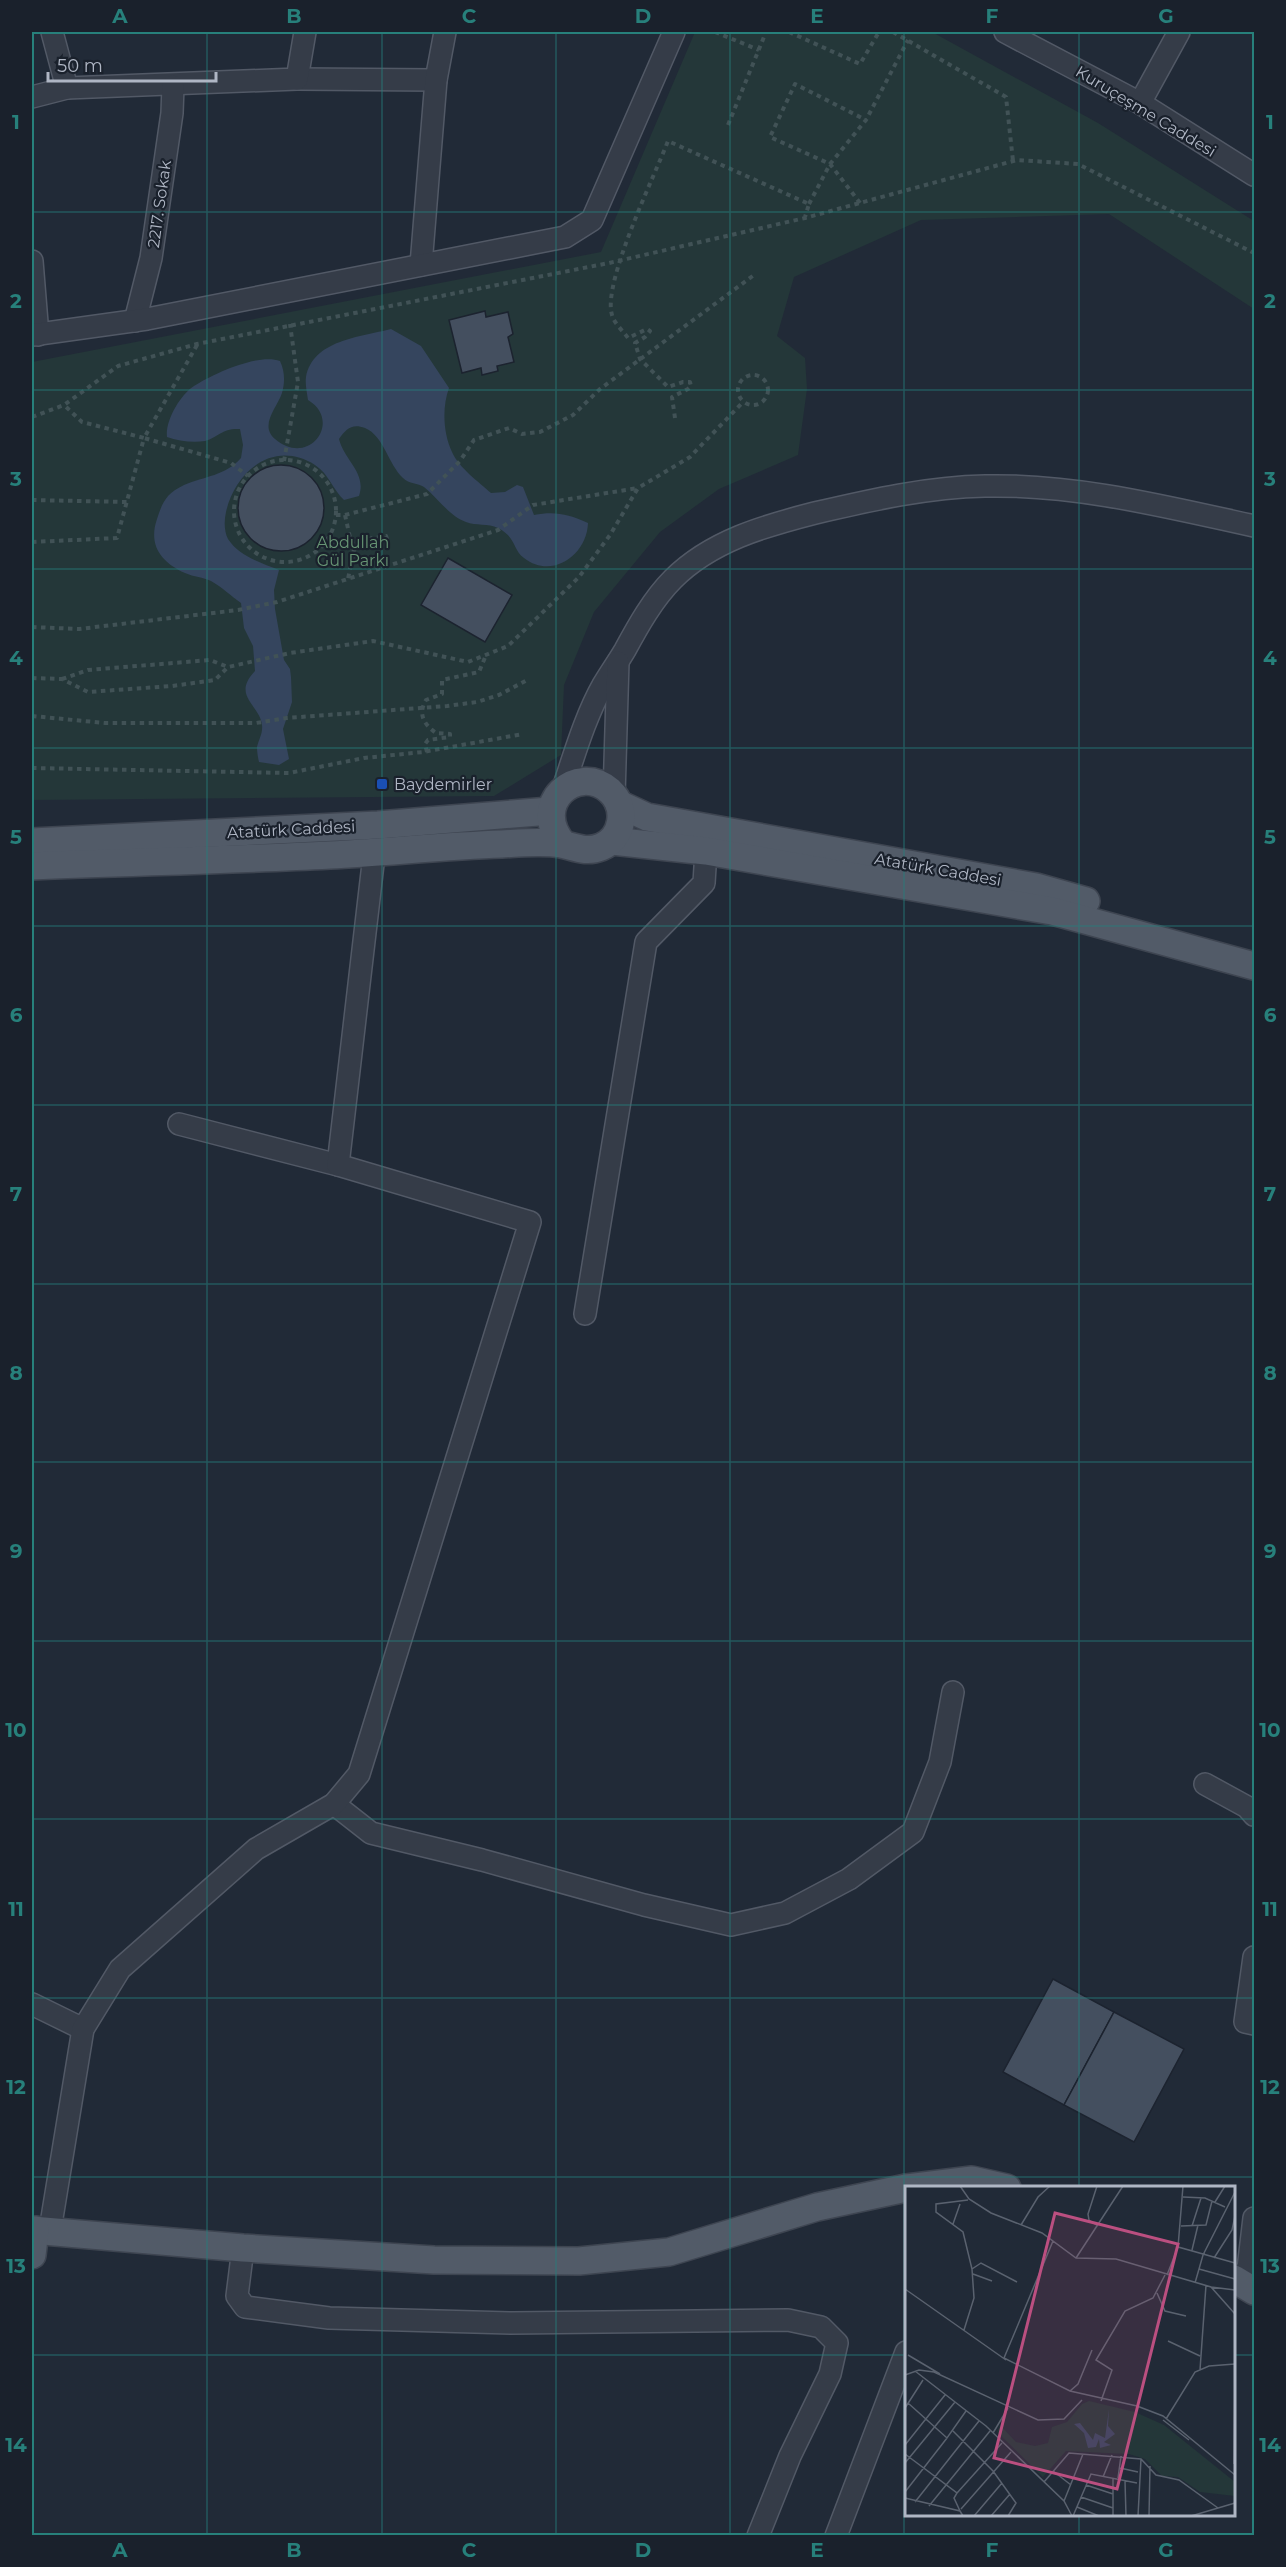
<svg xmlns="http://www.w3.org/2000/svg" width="1286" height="2567" font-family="Montserrat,sans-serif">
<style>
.green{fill:#243739}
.water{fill:#35455e}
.building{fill:#444f5f;stroke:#1c232f;stroke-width:1.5}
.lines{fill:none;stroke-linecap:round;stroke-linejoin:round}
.minor-casing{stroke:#525966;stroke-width:24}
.major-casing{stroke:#3e4551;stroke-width:30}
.path{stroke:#415256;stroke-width:4;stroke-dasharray:4.5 4.5;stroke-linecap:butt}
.minor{stroke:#353c48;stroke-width:21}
.major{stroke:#525b68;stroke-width:27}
.grid{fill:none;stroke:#27807b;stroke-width:1.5;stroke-opacity:0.55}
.transit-dot{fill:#1a4fb4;stroke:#1a212c;stroke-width:2}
.labels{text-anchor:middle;stroke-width:4.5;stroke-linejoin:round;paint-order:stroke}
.street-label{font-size:16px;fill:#afb6c4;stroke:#1a212c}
.park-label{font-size:16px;fill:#679474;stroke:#1a212c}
.poi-label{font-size:16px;fill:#afb6c4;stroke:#1a212c;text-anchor:start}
.inset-road{fill:none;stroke:#5a626f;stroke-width:1.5}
.view{fill:#bb4f80;fill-opacity:0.15;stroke:#bb4f80;stroke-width:3}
.inset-edge{fill:none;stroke:#afb6c4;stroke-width:3}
.neatline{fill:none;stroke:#27807b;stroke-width:2}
.grid-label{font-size:20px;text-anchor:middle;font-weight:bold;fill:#27807b}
</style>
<rect width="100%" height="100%" fill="#212a37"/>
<polygon class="green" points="695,32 932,32 1098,123 1254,221 1254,309 1109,214 921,220 794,277 777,336 805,358 807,389 798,455 719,489 660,532 594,612 564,685 561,755 494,796 32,800 32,362 601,252"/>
<path class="water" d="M391 329 421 346 449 388C442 407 443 433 452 452 459 468 479 482 491 493L505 492 517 485 523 487 534 515C555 511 568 514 588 523 587 555 552 580 524 558 512 549 517 538 498 528 488 523 476 526 466 522 449 516 438 498 424 487 418 483 409 484 403 478 388 464 384 436 365 428 352 423 346 429 339 439 344 460 367 473 359 496L344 500C333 490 329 474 315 465 274 439 235 471 226 512 224 521 224 531 228 539 239 556 261 563 279 570L274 590 275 609 284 660 290 669 291 677 292 702 283 729 289 759 279 765 259 762C258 758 257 752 257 747 259 739 263 733 262 725 260 705 231 696 255 671L253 646 244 628 241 603C231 596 222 587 211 581 203 577 194 577 185 573 161 562 148 545 157 519 163 501 166 494 184 485 205 476 225 476 241 458L243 445 240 429C222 428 219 437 205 441 193 443 178 441 167 437 165 421 180 395 194 386 213 374 258 353 280 361 285 372 285 382 282 393 277 408 259 425 275 439 309 468 343 421 308 400 307 393 305 384 306 377 313 340 360 337 391 329Z"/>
<g class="building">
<polygon points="485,311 486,317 508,312 513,334 508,337 514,362 497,366 498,371 482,375 481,368 462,373 449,320"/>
<circle cx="281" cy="508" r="43"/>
<polygon points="448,558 512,595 485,642 421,605"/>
<polygon points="1053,1979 1114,2012 1064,2105 1003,2072"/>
<polygon points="1114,2012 1184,2049 1134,2142 1064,2105"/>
</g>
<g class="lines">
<g class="minor-casing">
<g id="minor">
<polyline points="52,32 67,88"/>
<polyline points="1005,32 1140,103 1254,175"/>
<polyline points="297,79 436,80"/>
<polyline points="32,97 67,88 297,79 305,32"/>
<polyline points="1140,103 1179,32"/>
<polyline points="32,261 38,335"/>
<polyline points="421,265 436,80 445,32"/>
<polyline points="135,321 151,258 172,113 173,86"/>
<polyline points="32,335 147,319 565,237 592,220 674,32"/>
<path d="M562 791C574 756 585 717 603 685 610 673 618 662 625 650 638 626 653 599 673 579 711 541 764 526 815 513 871 500 928 487 985 486 1076 484 1167 507 1254 526"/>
<polyline points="614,796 618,662"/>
<polyline points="179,1124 338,1165"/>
<polyline points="585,1314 646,942 704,883 706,851"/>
<polyline points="1205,1784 1247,1807 1254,1815"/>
<polyline points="334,1804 371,1833 482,1860 644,1905 731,1925 785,1913 849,1879 913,1832 940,1762 953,1692"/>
<polyline points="1254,1957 1245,2022 1254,2024"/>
<polyline points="32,2004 83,2029"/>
<polyline points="50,2230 83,2029 120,1969 256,1849 334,1804 359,1774 530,1222 338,1165 376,838"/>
<polyline points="243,2248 237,2296 245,2307 329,2318 512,2323 788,2320 821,2327 837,2343 830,2374 790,2456 758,2536"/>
<polyline points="1246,2286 1254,2218"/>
<polyline points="836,2536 906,2352"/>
</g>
</g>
<g class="major-casing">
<g id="major">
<polyline points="619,804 647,817 1036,887 1086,901"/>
<polyline points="612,841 706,851 1052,911 1254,966"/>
<polyline points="32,842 378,825 550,811"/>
<path d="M32 866C131 862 231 860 330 855 388 852 445 846 502 844 521 843 543 841 561 844 575 847 586 853 601 847 623 838 628 808 610 791 577 762 529 804 563 844"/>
<polyline points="907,2188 972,2180 1007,2188"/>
<polyline points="32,2230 243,2248 434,2260 579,2261 669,2252 817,2207 906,2188"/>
<polyline points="32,2255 35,2230"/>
<polyline points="1234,2279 1254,2291"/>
</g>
</g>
<g class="path">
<polyline points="715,32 759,50"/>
<polyline points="789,32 860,64 879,32"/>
<polyline points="893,32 1006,97 1013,161"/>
<polyline points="728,125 766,32"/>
<polyline points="860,203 830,164 770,137 795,84 866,120"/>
<polyline points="809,204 830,164 866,120 908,40"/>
<polyline points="197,345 144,438 231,463 248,476"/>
<circle cx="753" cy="390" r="15"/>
<polyline points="32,417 64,405 118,366 197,344 609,263 805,218 1017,160 1078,164 1254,253"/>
<path d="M675 418 672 397 688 389 691 386 690 382H683L668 387 640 359 635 343 645 337 650 331 647 329 628 338C623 331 614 323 612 315 602 283 655 175 668 141L809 204 805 217"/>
<circle cx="285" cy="511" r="51"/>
<polyline points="284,461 298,382 290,324"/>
<polyline points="32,500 127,502"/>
<polyline points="336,515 345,515 351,542 386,536 387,539 354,549 348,579"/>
<polyline points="345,515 427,494 460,461 474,440 509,428 522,434 540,432 573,415 600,389 754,275"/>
<polyline points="32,542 117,538 144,438 82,422 64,405"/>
<polyline points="32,627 79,629 238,610 277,602 498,530 533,505 638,488"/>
<polyline points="32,678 62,679 88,692 172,686 215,680 228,667 290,653 373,641 468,662 508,646 579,577 610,535 638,488 690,457 743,402"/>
<polyline points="62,679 88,670 210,660 228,667"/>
<polyline points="32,716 105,723 256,723 287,718 447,706 477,702 499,695 529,679"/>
<path d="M427 752 425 744 428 740 450 737V734L436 733C423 724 418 713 426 700L442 694V680L479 672 486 655"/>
<polyline points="32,768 289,773 364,758 423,752 523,734"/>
</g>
<use href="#minor" class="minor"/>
<use href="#major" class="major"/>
</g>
<path class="grid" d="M207 32V2536M382 32V2536M556 32V2536M730 32V2536M904 32V2536M1079 32V2188M32 212H1254M32 390H1254M32 569H1254M32 748H1254M32 926H1254M32 1105H1254M32 1284H1254M32 1462H1254M32 1641H1254M32 1819H1254M32 1998H1254M32 2177H1254M32 2355H906M1234 2355H1254M1079 2514V2536"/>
<rect class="transit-dot" x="376" y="778" width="12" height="12" rx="3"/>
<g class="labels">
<g class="street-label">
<text transform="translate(1146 111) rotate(31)" y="6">Kuruçeşme Caddesi</text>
<text transform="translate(159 204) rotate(-82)" y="6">2217. Sokak</text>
<text transform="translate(291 829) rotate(-3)" y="6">Atatürk Caddesi</text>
<text transform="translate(938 869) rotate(10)" y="6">Atatürk Caddesi</text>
</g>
<g class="park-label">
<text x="353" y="548">Abdullah<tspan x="353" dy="18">Gül Parkı</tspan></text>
</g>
<g class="poi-label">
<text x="394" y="790">Baydemirler</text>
</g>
</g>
<g transform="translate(905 2186)">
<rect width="330" height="330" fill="#212a37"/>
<path d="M184 215 230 226 259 239 330 296V310L295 306 273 291 257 290 240 273 224 268 161 265 138 291 92 246 95 239 111 256 130 260 143 257 147 241 162 236 177 218Z" fill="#243739"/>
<path d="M204 223 203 240 210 248 199 256 206 259 195 262 194 253 191 261 183 262 179 247 169 238 175 237 188 254 190 247 200 252Z" fill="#35455e"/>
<path class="inset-road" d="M55 0 64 13 86 27 137 47 171 72 211 73 306 101 330 128M192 0 183 28 184 34 193 40M278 11 300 12 320 21M310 16 320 0M48 38 55 18M116 39 133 11 145 0M276 40 301 39 307 15M287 40 296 12M273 61 278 0M287 64 293 39M171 72 218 0M309 72 327 44 330 30M67 83 76 77 112 96M294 83 330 93M68 88 87 95M262 89 273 61 330 77M290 97 298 69 330 6M306 101 330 104M0 103 101 174M252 107 260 125 281 130M59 144 69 112 67 83 58 46 31 26V18L63 14M263 155 295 170M3 169 35 188M99 172 148 55M99 172 165 205 232 220 258 230 330 289M295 184 301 99M10 185 81 240 159 315 167 330M0 189 14 184 29 186 133 234 159 233 177 214M165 205 173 198 187 164M196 215 207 184 191 174 220 125 248 112 260 89M3 217 42 252 61 225M0 222 18 194M261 233 290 186 304 180 330 178M258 234 284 254M48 245 88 285 111 317 103 330M88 247 103 222M0 259 40 209M0 268 52 307 49 312 55 325M0 277 50 216M329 278 330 193M215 282 233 286M148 285 166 299M198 291 207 269M213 292 216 270M208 293V330M220 295 221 330M139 296 164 267 236 273 251 289 274 294 313 322M181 299 208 308M0 306 42 252M52 307 97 257M176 311 208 322M0 312 55 325 58 330M159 315 178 268M10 316 74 235M24 320 85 245M172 321 194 330M56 323 106 266M69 330 97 297M86 330 105 308M168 330 186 288 232 297M233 330 236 273M244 330 245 280M286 330 330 317"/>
<path class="view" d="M150 27 273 58 212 303 89 272Z"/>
<rect width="330" height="330" class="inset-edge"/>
</g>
<rect width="1286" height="2567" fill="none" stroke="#1a212c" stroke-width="66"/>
<path d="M48 72v9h168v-9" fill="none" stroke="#afb6c4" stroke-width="3"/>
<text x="57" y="72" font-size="18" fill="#afb6c4" stroke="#1a212c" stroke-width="4.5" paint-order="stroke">50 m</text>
<rect x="33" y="33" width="1220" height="2501" class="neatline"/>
<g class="grid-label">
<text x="120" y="23">A</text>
<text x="294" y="23">B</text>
<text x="469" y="23">C</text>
<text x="643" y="23">D</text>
<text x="817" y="23">E</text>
<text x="992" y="23">F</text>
<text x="1166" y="23">G</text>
<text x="16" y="129">1</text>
<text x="1270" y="129">1</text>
<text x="16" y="308">2</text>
<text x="1270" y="308">2</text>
<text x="16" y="486">3</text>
<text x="1270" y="486">3</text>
<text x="16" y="665">4</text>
<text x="1270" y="665">4</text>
<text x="16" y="844">5</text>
<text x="1270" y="844">5</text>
<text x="16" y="1022">6</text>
<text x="1270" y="1022">6</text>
<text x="16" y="1201">7</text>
<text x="1270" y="1201">7</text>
<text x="16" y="1380">8</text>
<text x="1270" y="1380">8</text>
<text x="16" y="1558">9</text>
<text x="1270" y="1558">9</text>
<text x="16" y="1737">10</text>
<text x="1270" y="1737">10</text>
<text x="16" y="1916">11</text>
<text x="1270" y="1916">11</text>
<text x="16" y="2094">12</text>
<text x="1270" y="2094">12</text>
<text x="16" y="2273">13</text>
<text x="1270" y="2273">13</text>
<text x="16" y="2452">14</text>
<text x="1270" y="2452">14</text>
<text x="120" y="2557">A</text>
<text x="294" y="2557">B</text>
<text x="469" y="2557">C</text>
<text x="643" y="2557">D</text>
<text x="817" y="2557">E</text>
<text x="992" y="2557">F</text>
<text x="1166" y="2557">G</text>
</g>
</svg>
